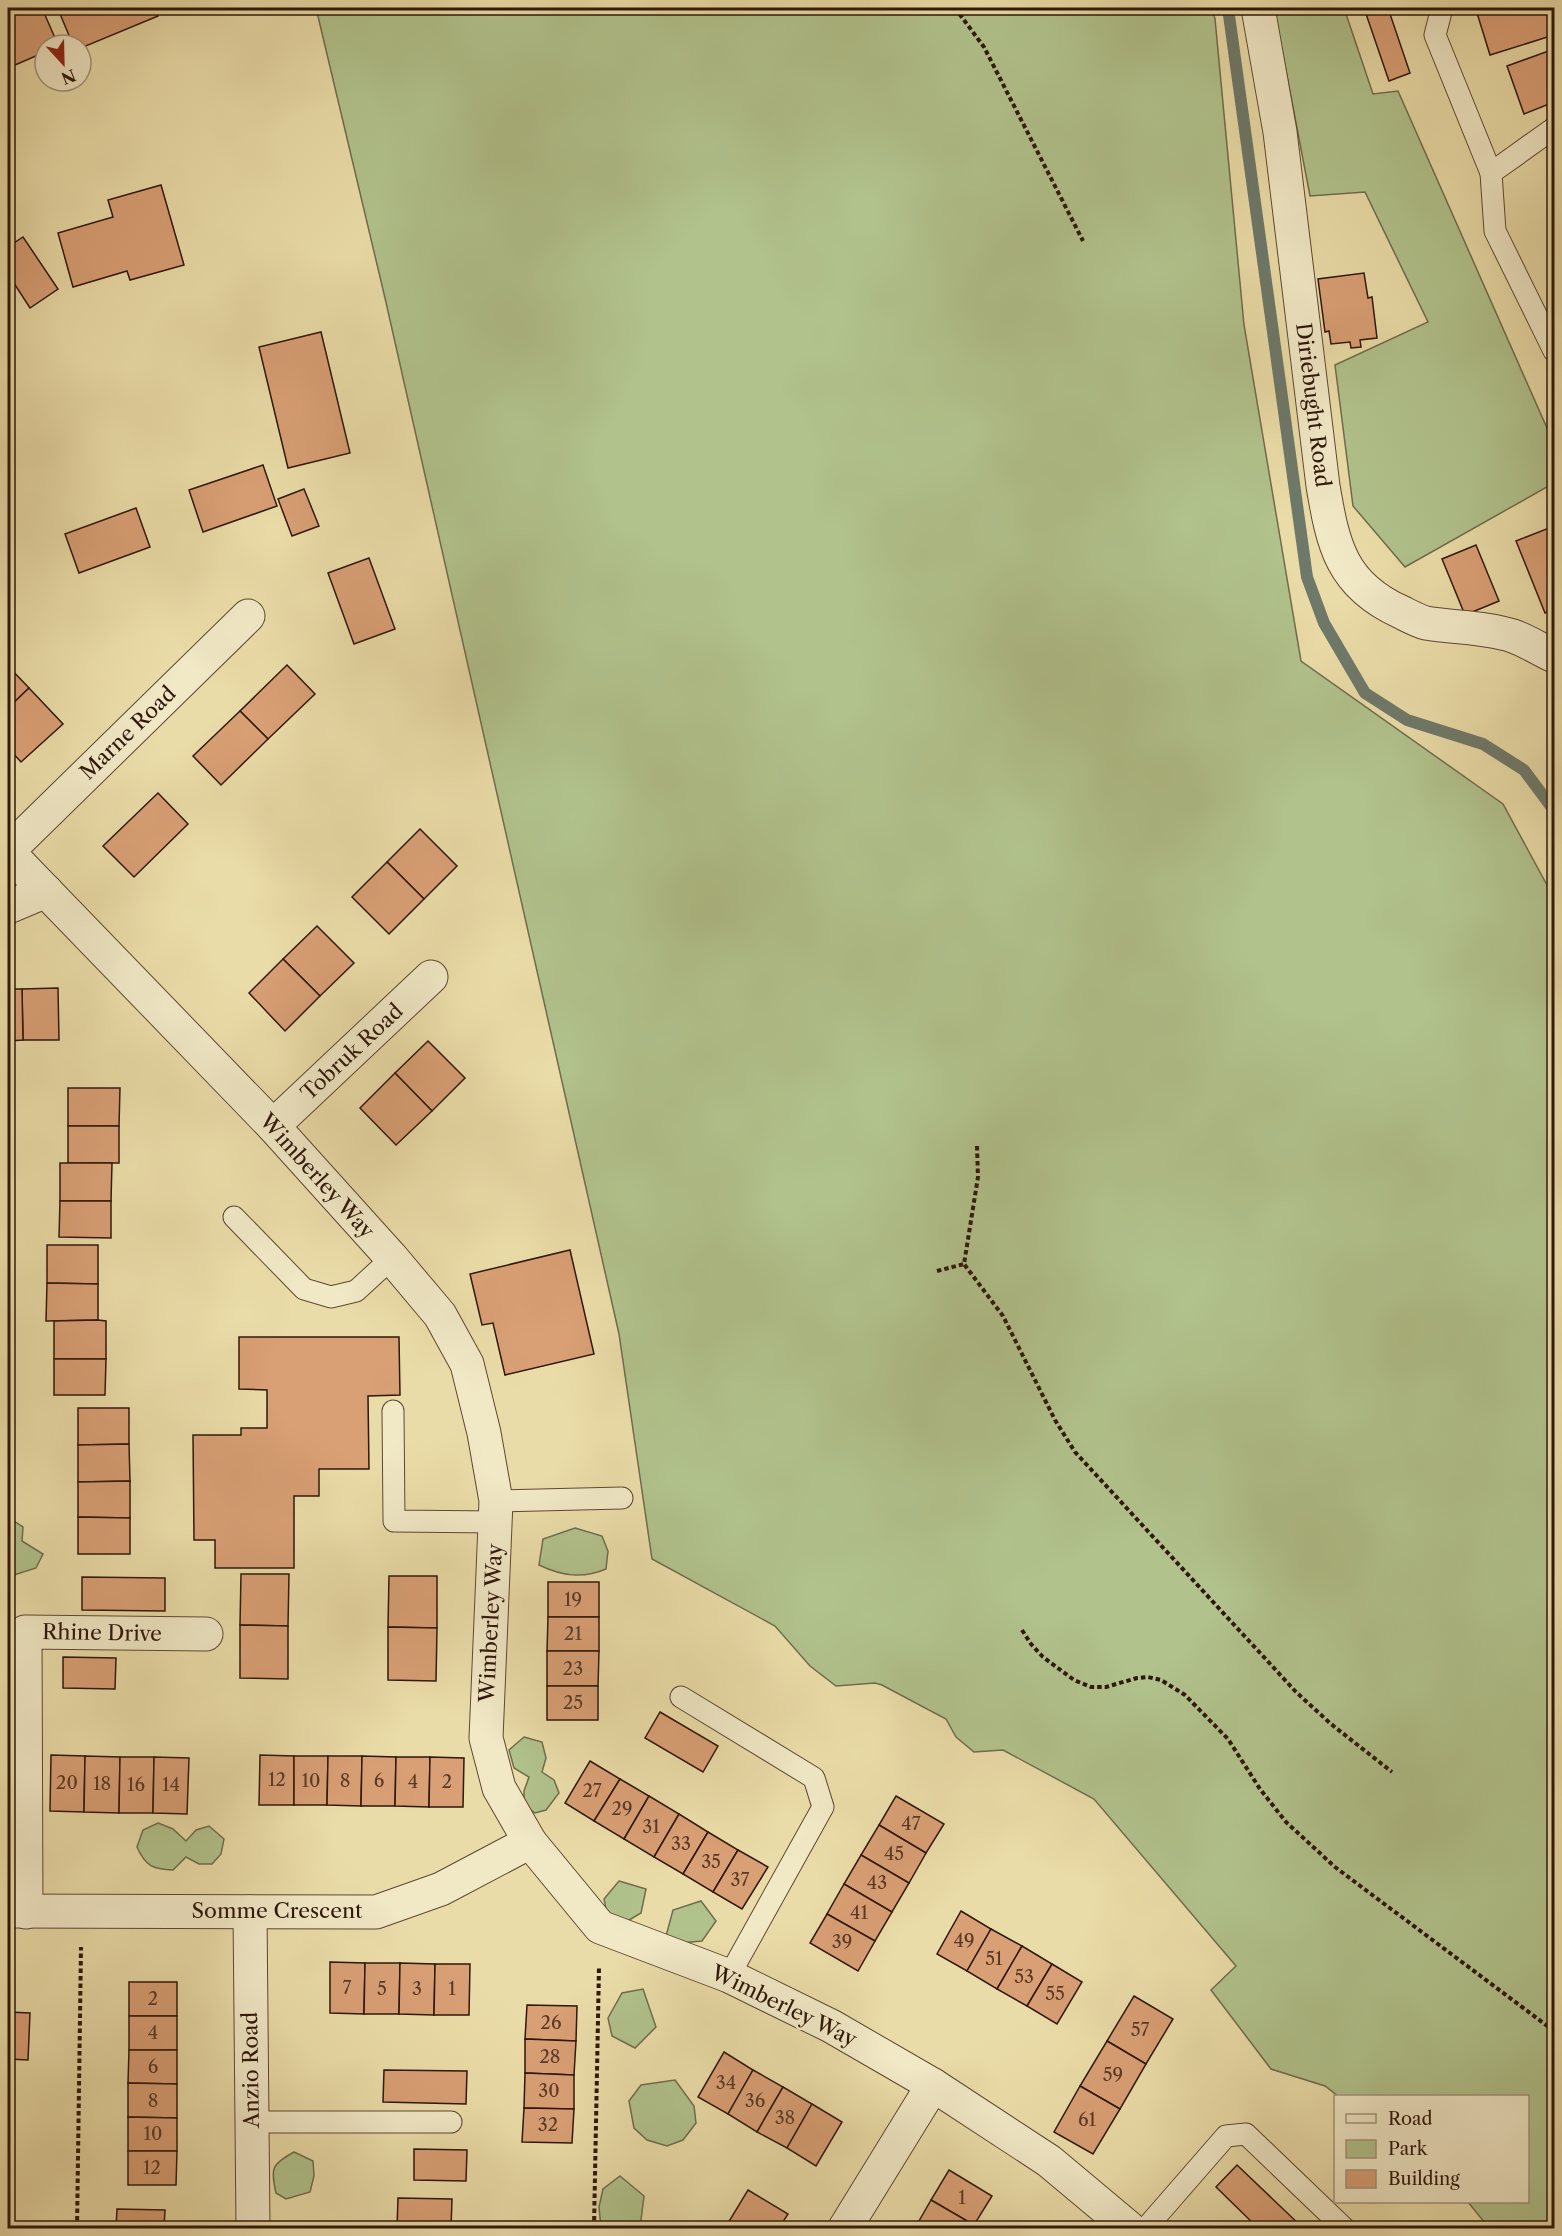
<svg xmlns="http://www.w3.org/2000/svg" width="1562" height="2236" font-family="'Libre Caslon Text',serif">
<style>
.green{fill:#b1c28c;stroke:#706c4c;stroke-width:1.5}
.lines{fill:none;stroke-linecap:round;stroke-linejoin:round}
.stream{stroke:#6e796a;stroke-width:12}
.building{fill:#d99f75;stroke:#2e170b;stroke-width:1.5}
.service-casing{stroke:#5d4832;stroke-width:23}
.minor-casing{stroke:#5d4832;stroke-width:35}
.path{stroke:#2e170b;stroke-width:4;stroke-dasharray:4.5 3;stroke-linecap:butt}
.service{stroke:#f1e8c6;stroke-width:21}
.minor{stroke:#f1e8c6;stroke-width:33}
.labels{text-anchor:middle;stroke-width:5;stroke-linejoin:round;paint-order:stroke}
.number-label{font-size:18px;fill:#593926}
.street-label{font-size:21px;fill:#2e170b;stroke:#f1e8c6}
</style>
<rect width="100%" height="100%" fill="#eadca8"/>
<filter id="stains"><feTurbulence type="fractalNoise" baseFrequency=".00333" numOctaves="4"/><feColorMatrix values="0 0 0 0 .2 0 0 0 0 .09 0 0 0 0 .02 0 0 0 .5 -.17"/></filter>
<radialGradient id="worn" r=".72"><stop offset=".6" stop-color="#630" stop-opacity="0"/><stop offset="1" stop-color="#630" stop-opacity=".3"/></radialGradient>
<g class="green">
<polygon points="316,8 1212,8 1215,19 1244,325 1301,661 1503,804 1554,898 1554,2228 1489,2228 1468,2202 1528,2202 1528,2096 1338,2096 1325,2086 1271,2069 1211,1990 1236,1966 1094,1799 1003,1750 974,1752 956,1737 946,1719 882,1685 875,1683 836,1686 810,1666 775,1626 652,1559 619,1334 385,298"/>
<polygon points="1274,8 1344,8 1373,94 1398,91 1554,444 1554,483 1405,567 1353,506 1335,365 1428,322 1365,192 1310,196"/>
<polygon points="8,1517 23,1527 22,1541 43,1554 36,1568 11,1576 8,1576"/>
<path d="M575 1528 602 1536 608 1551 606 1569C583 1579 562 1576 539 1565L543 1539Z"/>
<polygon points="524,1737 542,1742 546,1758 542,1772 554,1780 559,1793 546,1810 535,1813 524,1805 524,1791 529,1777 514,1768 509,1750"/>
<path d="M158 1823 173 1829 186 1841 196 1830 209 1826 224 1839 221 1854 212 1864H199L186 1857 173 1870C153 1869 146 1867 137 1847L143 1830Z"/>
<polygon points="619,1881 646,1889 641,1913 619,1926 607,1914 604,1899"/>
<polygon points="701,1901 716,1921 702,1941 681,1943 666,1936 673,1910"/>
<polygon points="643,1989 656,2027 635,2048 612,2036 608,2018 622,1993"/>
<polygon points="675,2080 694,2106 696,2123 683,2140 667,2146 647,2140 634,2128 629,2101 641,2085"/>
<path d="M294 2152 313 2161 314 2176 310 2192 286 2199 276 2193C270 2168 272 2164 294 2152Z"/>
<polygon points="620,2176 644,2196 640,2228 601,2228 599,2207 603,2189"/>
</g>
<g class="lines">
<polyline class="stream" points="1228,8 1307,577 1324,623 1365,693 1407,720 1483,744 1524,770 1553,809 1554,814"/>
</g>
<g class="building">
<polygon points="8,8 42,8 58,45 45,45 45,52 8,68"/>
<polygon points="62,8 155,8 158,16 81,48 81,45 73,45 58,9"/>
<polygon points="1364,8 1388,8 1410,73 1389,81"/>
<polygon points="1493,8 1554,8 1554,35 1490,55 1477,13"/>
<polygon points="1554,49 1554,102 1524,114 1507,66"/>
<polygon points="161,185 184,265 130,280 127,271 73,287 58,233 113,217 108,200"/>
<polygon points="23,237 58,289 30,308 8,274 8,247"/>
<polygon points="1364,273 1368,298 1372,297 1377,338 1360,340 1361,347 1351,348 1350,342 1331,344 1329,331 1325,332 1318,279"/>
<polygon points="321,332 350,453 288,468 259,347"/>
<polygon points="263,465 277,506 203,532 189,490"/>
<polygon points="304,489 319,526 292,536 278,499"/>
<polygon points="136,508 150,547 79,573 65,534"/>
<polygon points="1554,526 1554,609 1545,613 1516,541"/>
<polygon points="1476,545 1499,601 1465,615 1442,559"/>
<polygon points="369,558 395,629 354,644 328,573"/>
<polygon points="287,665 315,694 268,739 240,711"/>
<polygon points="8,666 29,688 8,708"/>
<polygon points="29,688 63,724 21,762 8,748 8,708"/>
<polygon points="240,711 268,739 221,785 193,756"/>
<polygon points="158,793 188,824 134,877 103,846"/>
<polygon points="420,829 457,866 424,899 387,862"/>
<polygon points="387,862 424,899 389,934 352,897"/>
<polygon points="317,926 354,963 320,996 283,959"/>
<polygon points="283,959 320,996 285,1031 249,993"/>
<polygon points="58,988 59,1040 23,1040 22,989"/>
<polygon points="8,989 22,989 23,1040 8,1041"/>
<polygon points="428,1041 465,1078 432,1111 395,1073"/>
<polygon points="395,1073 432,1111 396,1145 360,1108"/>
<polygon points="68,1088 120,1088 119,1126 68,1126"/>
<rect x="68" y="1126" width="51" height="37"/>
<polygon points="60,1163 112,1163 111,1201 60,1201"/>
<polygon points="60,1201 111,1201 111,1238 59,1237"/>
<polygon points="47,1245 98,1245 98,1284 47,1283"/>
<polygon points="570,1250 594,1354 505,1375 493,1323 482,1325 470,1274"/>
<polygon points="47,1283 98,1284 98,1320 46,1321"/>
<polygon points="98,1320 106,1321 106,1359 54,1359 54,1321"/>
<polygon points="239,1337 399,1337 400,1395 368,1396 369,1469 319,1469 319,1496 294,1496 294,1568 215,1568 215,1540 194,1540 193,1435 241,1435 241,1428 267,1428 267,1390 239,1389"/>
<polygon points="54,1359 106,1359 105,1395 54,1395"/>
<polygon points="78,1408 129,1408 129,1444 78,1445"/>
<polygon points="129,1444 130,1481 78,1482 78,1445"/>
<polygon points="130,1481 130,1518 78,1517 78,1482"/>
<polygon points="78,1517 130,1518 130,1554 78,1554"/>
<polygon points="241,1574 289,1574 288,1626 240,1625"/>
<polygon points="389,1576 437,1576 437,1628 388,1627"/>
<polygon points="82,1577 165,1578 165,1611 82,1610"/>
<rect x="548" y="1582" width="51" height="35"/>
<polygon points="548,1617 599,1617 599,1651 547,1651"/>
<polygon points="240,1625 288,1626 288,1679 240,1678"/>
<polygon points="388,1627 437,1628 436,1681 388,1680"/>
<polygon points="547,1651 599,1651 598,1686 547,1686"/>
<polygon points="63,1657 116,1658 115,1689 63,1688"/>
<rect x="547" y="1686" width="51" height="34"/>
<polygon points="660,1712 718,1746 703,1772 645,1738"/>
<polygon points="51,1755 85,1756 84,1812 50,1811"/>
<polygon points="260,1755 294,1756 294,1805 259,1805"/>
<polygon points="85,1756 120,1757 119,1813 84,1812"/>
<polygon points="294,1756 328,1756 327,1805 294,1805"/>
<polygon points="328,1756 362,1756 361,1806 327,1805"/>
<polygon points="362,1756 396,1757 395,1806 361,1806"/>
<polygon points="120,1757 154,1757 153,1813 119,1813"/>
<polygon points="154,1757 189,1758 187,1814 153,1813"/>
<polygon points="396,1757 430,1757 429,1807 395,1806"/>
<polygon points="430,1757 464,1758 463,1807 429,1807"/>
<polygon points="590,1761 620,1779 594,1821 565,1803"/>
<polygon points="620,1779 649,1796 624,1839 594,1821"/>
<polygon points="649,1796 679,1814 654,1857 624,1839"/>
<polygon points="896,1796 944,1824 926,1853 879,1825"/>
<polygon points="679,1814 708,1832 683,1874 654,1857"/>
<polygon points="879,1825 926,1853 909,1883 861,1855"/>
<polygon points="708,1832 738,1850 713,1892 683,1874"/>
<polygon points="738,1850 768,1867 742,1909 713,1892"/>
<polygon points="861,1855 909,1883 892,1912 844,1884"/>
<polygon points="844,1884 892,1912 875,1941 827,1914"/>
<polygon points="961,1911 991,1929 967,1971 937,1954"/>
<polygon points="827,1914 875,1941 858,1971 810,1943"/>
<polygon points="991,1929 1022,1946 997,1989 967,1971"/>
<polygon points="1022,1946 1052,1964 1027,2006 997,1989"/>
<polygon points="330,1962 365,1963 364,2014 330,2013"/>
<polygon points="365,1963 400,1963 399,2014 364,2014"/>
<polygon points="400,1963 435,1964 434,2015 399,2014"/>
<polygon points="435,1964 470,1964 469,2015 434,2015"/>
<polygon points="1052,1964 1082,1982 1057,2024 1027,2006"/>
<rect x="129" y="1982" width="48" height="34"/>
<polygon points="1134,1996 1173,2019 1146,2064 1107,2041"/>
<polygon points="527,2005 577,2006 576,2041 525,2039"/>
<polygon points="8,2012 30,2013 28,2060 8,2059"/>
<rect x="129" y="2016" width="48" height="34"/>
<polygon points="525,2039 576,2041 574,2075 525,2073"/>
<polygon points="1107,2041 1146,2064 1120,2109 1080,2086"/>
<polygon points="129,2050 177,2050 177,2084 128,2083"/>
<polygon points="724,2052 753,2070 728,2114 698,2097"/>
<polygon points="384,2070 467,2071 466,2104 383,2102"/>
<polygon points="753,2070 783,2087 757,2132 728,2114"/>
<polygon points="525,2073 574,2075 574,2109 524,2108"/>
<polygon points="128,2083 177,2084 177,2118 128,2117"/>
<polygon points="1080,2086 1120,2109 1093,2154 1054,2132"/>
<polygon points="783,2087 812,2104 787,2148 757,2132"/>
<polygon points="812,2104 842,2122 816,2166 787,2148"/>
<polygon points="524,2108 574,2109 572,2143 522,2142"/>
<polygon points="128,2117 177,2118 177,2151 128,2151"/>
<polygon points="414,2149 467,2150 466,2181 414,2180"/>
<polygon points="128,2151 177,2151 176,2185 128,2185"/>
<polygon points="1237,2165 1303,2228 1258,2228 1216,2187"/>
<polygon points="949,2170 992,2196 974,2225 931,2200"/>
<polygon points="748,2190 788,2214 779,2228 725,2228"/>
<polygon points="398,2198 452,2199 451,2228 397,2228"/>
<polygon points="931,2200 974,2225 972,2228 915,2228"/>
<polygon points="117,2209 165,2210 164,2228 116,2228"/>
</g>
<g class="lines">
<g class="service-casing">
<g id="service">
<polyline points="1442,8 1435,35 1491,173"/>
<polyline points="1554,128 1491,173 1495,231 1554,351"/>
<polyline points="234,1217 304,1289 331,1297 356,1291 392,1258"/>
<polyline points="393,1411 394,1521 496,1522"/>
<polyline points="496,1501 622,1498"/>
<polyline points="681,1697 814,1778 823,1807 729,1976"/>
<polyline points="252,2122 451,2122"/>
<polyline points="1146,2228 1226,2136 1246,2134 1344,2228"/>
</g>
</g>
<g class="minor-casing">
<g id="minor">
<path d="M1258 8 1280 132 1323 486C1333 545 1341 585 1401 612 1409 616 1418 621 1426 623 1455 628 1485 627 1513 636 1527 641 1541 650 1554 656"/>
<polyline points="8,851 248,616"/>
<polyline points="8,852 273,1126 392,1258 440,1315 467,1364 484,1433 496,1501 486,1738 499,1788 530,1842 600,1927 729,1976 831,2026 933,2085 1049,2161 1129,2228"/>
<polyline points="8,907 46,891"/>
<polyline points="273,1126 431,977"/>
<polyline points="8,1911 376,1912 441,1889 530,1842"/>
<polyline points="26,1912 25,1632 206,1634"/>
<polyline points="250,1912 253,2228"/>
<polyline points="845,2228 933,2085"/>
</g>
</g>
<g class="path">
<polyline points="955,8 984,47 1083,241"/>
<polyline points="977,1146 978,1177 964,1264 1003,1316 1055,1420 1075,1452 1296,1692 1331,1724 1392,1772"/>
<polyline points="937,1271 964,1264"/>
<polyline points="1022,1630 1031,1644 1043,1657 1074,1680 1091,1687 1106,1687 1137,1678 1148,1677 1161,1680 1185,1695 1228,1739 1260,1789 1286,1822 1335,1867 1554,2031"/>
<polyline points="77,2228 81,1947"/>
<polyline points="594,2228 599,1967"/>
</g>
<use href="#service" class="service"/>
<use href="#minor" class="minor"/>
</g>
<g class="labels">
<g class="number-label">
<text x="573" y="1606">19</text>
<text x="573" y="1640">21</text>
<text x="573" y="1675">23</text>
<text x="573" y="1709">25</text>
<text x="277" y="1786">12</text>
<text x="311" y="1787">10</text>
<text x="345" y="1787">8</text>
<text x="379" y="1787">6</text>
<text x="413" y="1788">4</text>
<text x="447" y="1788">2</text>
<text x="67" y="1789">20</text>
<text x="102" y="1790">18</text>
<text x="136" y="1791">16</text>
<text x="171" y="1791">14</text>
<text x="592" y="1797">27</text>
<text x="622" y="1815">29</text>
<text x="911" y="1830">47</text>
<text x="651" y="1833">31</text>
<text x="681" y="1850">33</text>
<text x="894" y="1860">45</text>
<text x="711" y="1868">35</text>
<text x="740" y="1886">37</text>
<text x="877" y="1889">43</text>
<text x="859" y="1919">41</text>
<text x="964" y="1947">49</text>
<text x="842" y="1948">39</text>
<text x="994" y="1965">51</text>
<text x="1024" y="1983">53</text>
<text x="347" y="1994">7</text>
<text x="382" y="1995">5</text>
<text x="417" y="1995">3</text>
<text x="452" y="1995">1</text>
<text x="1055" y="2000">55</text>
<text x="153" y="2005">2</text>
<text x="551" y="2029">26</text>
<text x="1140" y="2036">57</text>
<text x="153" y="2039">4</text>
<text x="550" y="2063">28</text>
<text x="153" y="2073">6</text>
<text x="1113" y="2081">59</text>
<text x="726" y="2089">34</text>
<text x="549" y="2097">30</text>
<text x="153" y="2107">8</text>
<text x="755" y="2107">36</text>
<text x="785" y="2124">38</text>
<text x="1087" y="2126">61</text>
<text x="548" y="2131">32</text>
<text x="153" y="2140">10</text>
<text x="152" y="2174">12</text>
<text x="962" y="2204">1</text>
</g>
<g class="street-label">
<text transform="translate(1313 405) rotate(83)" y="7">Diriebught Road</text>
<text transform="translate(128 733) rotate(-44)" y="7">Marne Road</text>
<text transform="translate(352 1052) rotate(-43)" y="7">Tobruk Road</text>
<text transform="translate(317 1176) rotate(48)" y="7">Wimberley Way</text>
<text transform="translate(491 1623) rotate(-87)" y="7">Wimberley Way</text>
<text transform="translate(102 1633) rotate(1)" y="7">Rhine Drive</text>
<text x="277" y="1918">Somme Crescent</text>
<text transform="translate(784 2006) rotate(26)" y="7">Wimberley Way</text>
<text transform="translate(251 2070) rotate(-91)" y="7">Anzio Road</text>
</g>
</g>
<rect width="1562" height="2236" fill="none" stroke="#eadca8" stroke-width="30"/>
<rect x="9" y="9" width="1544" height="2218" fill="none" stroke="#2e170b" stroke-width="3"/>
<rect x="15" y="15" width="1532" height="2206" fill="none" stroke="#2e170b" stroke-width="1.5"/>
<rect x="1334" y="2095" width="195" height="108" fill="#f1e8c6" stroke="#a3947b" stroke-width="1.5"/>
<rect x="1346" y="2114" width="30" height="9" fill="#f1e8c6" stroke="#a3947b" stroke-width="1.5"/>
<text x="1388" y="2125" font-size="18" fill="#2e170b">Road</text>
<rect x="1346" y="2140" width="30" height="18" fill="#b1c28c" stroke="#a3947b" stroke-width="1.5"/>
<text x="1388" y="2155" font-size="18" fill="#2e170b">Park</text>
<rect x="1346" y="2170" width="30" height="18" fill="#d99f75" stroke="#a3947b" stroke-width="1.5"/>
<text x="1388" y="2185" font-size="18" fill="#2e170b">Building</text>
<g transform="translate(63 63) rotate(158)"><circle r="28" fill="#f1e8c6" stroke="#a3947b" stroke-width="1.5"/>
<path d="M0-4.5L10 22L0 15L-10 22Z" fill="#8f2418"/>
<text y="-9" font-size="16" font-weight="bold" text-anchor="middle" fill="#2e170b">N</text>
</g>
<rect width="100%" height="100%" filter="url(#stains)"/>
<rect width="100%" height="100%" fill="url(#worn)"/>
</svg>
